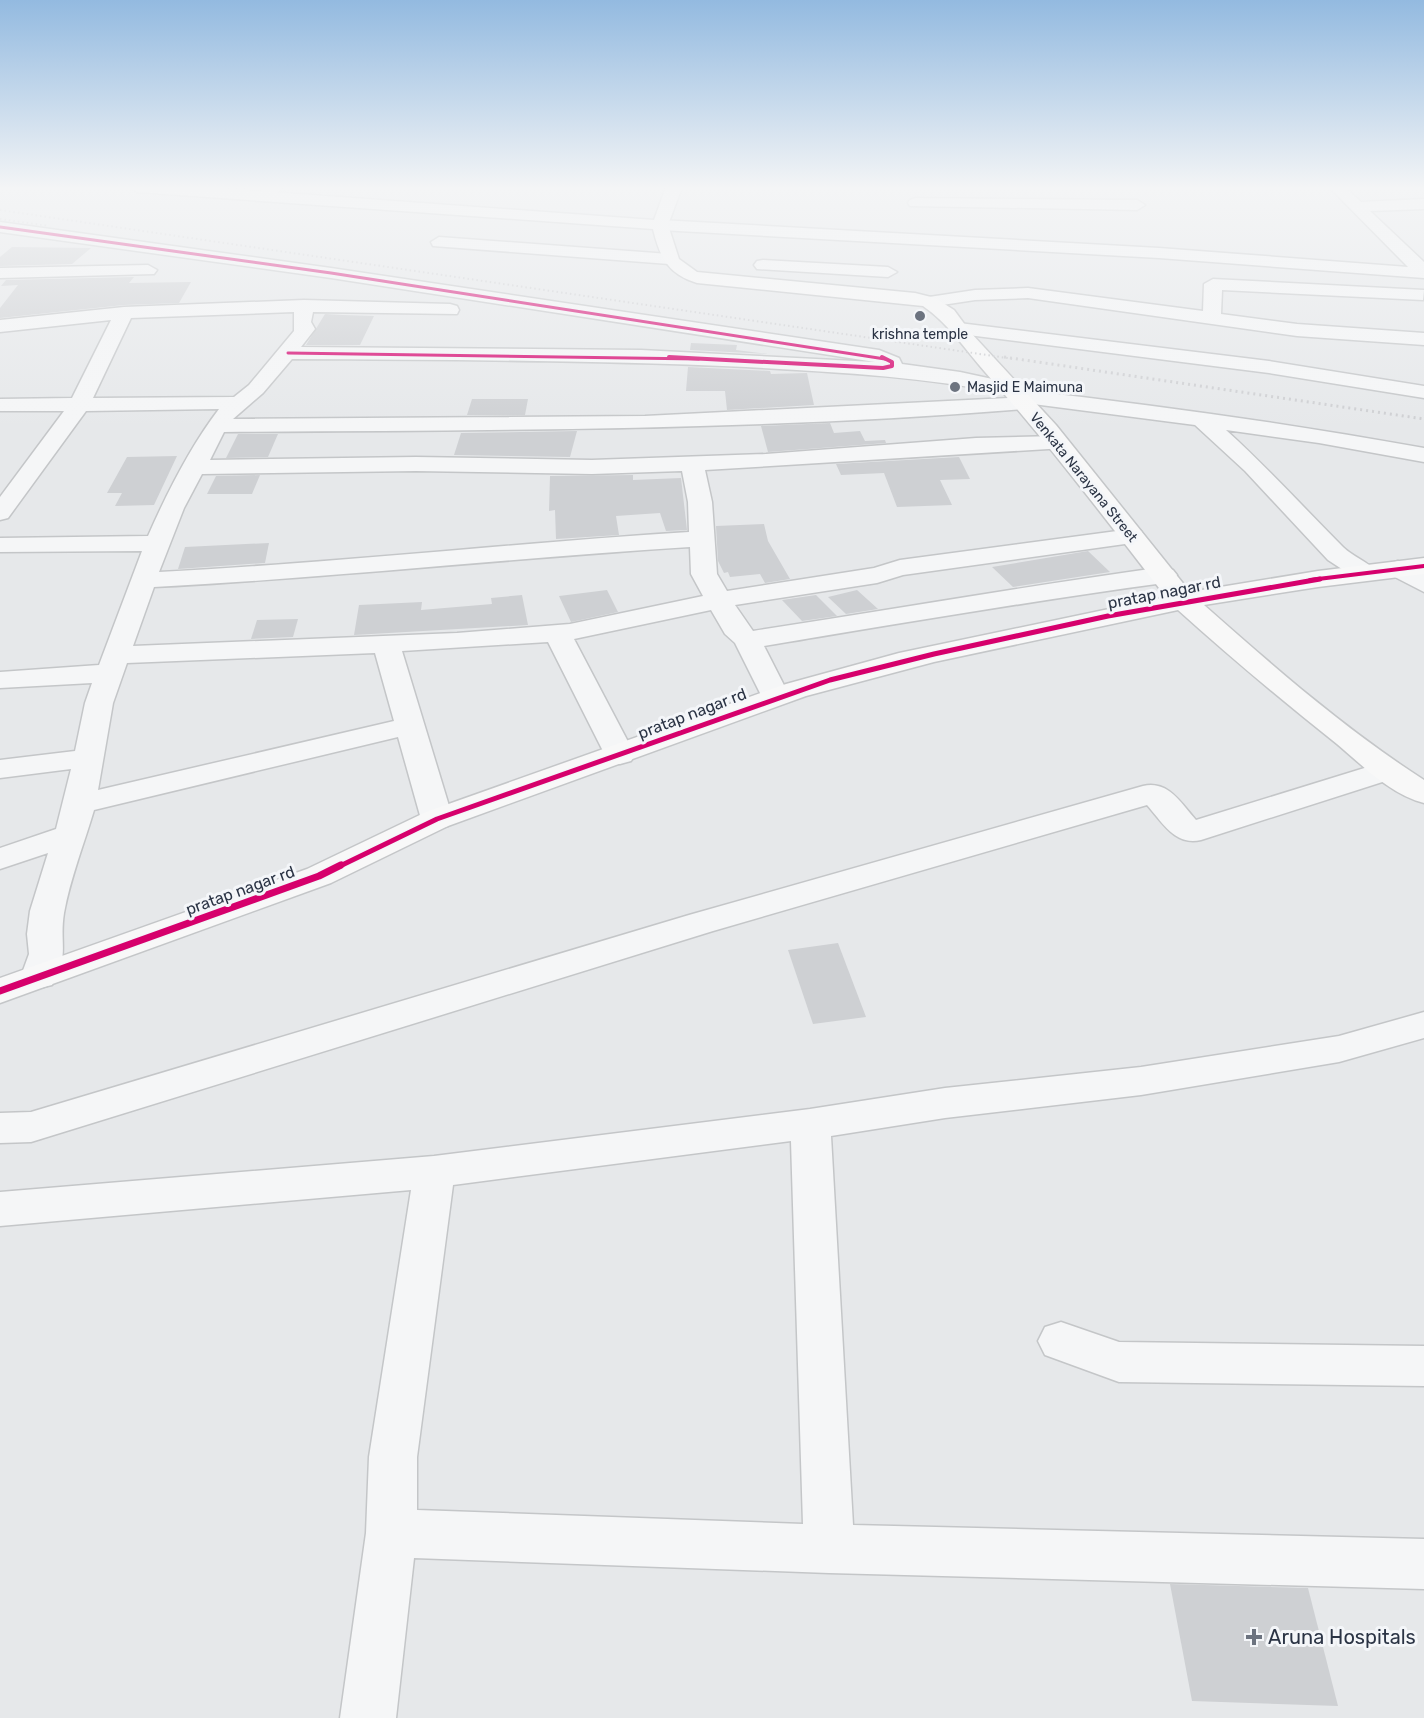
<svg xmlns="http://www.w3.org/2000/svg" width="1424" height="1718" font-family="Rubik,sans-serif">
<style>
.building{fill:#ced0d3}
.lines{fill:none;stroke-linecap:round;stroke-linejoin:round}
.street-casing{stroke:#c4c6c8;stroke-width:3}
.secondary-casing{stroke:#c4c6c8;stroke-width:3}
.street{fill:#f5f6f7;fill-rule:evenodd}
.secondary{fill:#f8f8f8;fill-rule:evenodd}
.rail-far1{stroke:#cecfd2;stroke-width:2;stroke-dasharray:1.5 3;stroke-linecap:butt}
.rail{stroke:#cecfd2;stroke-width:3;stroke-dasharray:2 4;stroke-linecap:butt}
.cycleway-far3-casing{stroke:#f4f6f9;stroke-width:5}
.cycleway-far2-casing{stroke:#f4f6f9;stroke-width:6}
.cycleway-far1-casing{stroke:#f4f6f9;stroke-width:8}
.cycleway-casing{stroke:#f4f6f9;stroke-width:10}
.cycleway-far3{stroke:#d6006c;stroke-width:3}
.cycleway-far2{stroke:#d6006c;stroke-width:4}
.cycleway-far1{stroke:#d6006c;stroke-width:5}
.cycleway{stroke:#d6006c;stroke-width:7}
.poi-dot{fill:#6c737f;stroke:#f4f6f9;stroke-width:2}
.labels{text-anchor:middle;stroke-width:6;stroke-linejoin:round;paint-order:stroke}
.far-poi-label{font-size:14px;fill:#2b3445;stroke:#f4f6f9}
.far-street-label{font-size:14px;fill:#2b3445;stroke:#f4f6f9}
.street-label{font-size:16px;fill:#2b3445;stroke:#f4f6f9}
.near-poi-label{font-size:20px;fill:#2b3445;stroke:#f4f6f9;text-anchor:start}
</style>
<rect width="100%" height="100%" fill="#e6e8ea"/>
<g class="building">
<polygon points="12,247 91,248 72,264 0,266 0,257"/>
<polygon points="134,277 129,283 191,282 179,303 124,305 0,318 0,308 18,285 1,286 6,280"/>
<polygon points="325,314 343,315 374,316 360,345 306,345"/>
<polygon points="691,343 737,345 736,350 769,354 690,350"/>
<polygon points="688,367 770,371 771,374 807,373 814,405 727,410 725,391 686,391"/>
<polygon points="472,399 528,399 525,415 467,415"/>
<polygon points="830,423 834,433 860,431 865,441 885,440 886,443 768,452 761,426"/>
<polygon points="577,431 570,457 454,455 461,433"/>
<polygon points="238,434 278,434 268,457 226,458"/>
<polygon points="177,456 154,505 115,506 122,493 107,493 127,457"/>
<polygon points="959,457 970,479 940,480 952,505 897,507 884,473 841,475 836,464"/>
<polygon points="260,475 252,494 207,494 216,476"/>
<polygon points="633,475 633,480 681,478 687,530 666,531 660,513 616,516 619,535 556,539 555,510 549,511 550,476"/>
<polygon points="764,524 768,541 790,579 765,583 760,574 730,577 728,572 724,573 718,561 716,526"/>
<polygon points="269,543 265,563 178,569 185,547"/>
<polygon points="1088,551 1110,572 1013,587 992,567"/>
<polygon points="607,590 618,612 571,622 559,596"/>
<polygon points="857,590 878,609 846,614 828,597"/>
<polygon points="522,595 528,625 354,635 359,605 422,602 421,610 492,604 491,598"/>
<polygon points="816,595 837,616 802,621 782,600"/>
<polygon points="298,619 293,637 251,639 257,620"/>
<polygon points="838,943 866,1017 813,1024 788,950"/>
<polygon points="1170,1584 1308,1588 1338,1706 1192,1701"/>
</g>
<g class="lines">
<g class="street-casing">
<g id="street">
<polygon points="266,187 284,187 269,198 259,198 256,195"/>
<polygon points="1329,187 1345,187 1361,202 1424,199 1424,209 1370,211 1424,262 1424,278 1159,258 660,230 652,225 660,220 1159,248 1408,267"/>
<polygon points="916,198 1137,200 1145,205 1137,210 910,206 908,203 910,200"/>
<path d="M0 222 331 268 879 350 899 358 902 364 960 372 1011 383 1018 385 1021 390C1156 405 1290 424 1424 448V462L1319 443 1226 430C1267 467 1304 508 1343 547 1353 557 1368 561 1376 572L1372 577 1363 580 1354 577 1328 560 1245 471 1195 425 1033 404 1023 409C757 431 491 430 224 432L210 460 416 457 592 460 766 454 976 438 1057 436 1065 438 1068 443 1065 448 705 470 712 502 717 574 727 591 874 568 900 560 1132 529 1141 531 1144 536 1141 541 1132 543 903 575 877 583 735 605 753 631C890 610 1027 586 1164 567L1173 570 1177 575 1173 580 1164 583C1030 601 897 624 764 646L789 695 785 701 775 704 765 701 761 695 735 643 725 634 711 610 574 639 635 755 631 761 620 764 609 761 605 755 548 642 402 651 453 819 448 826 437 829 426 826 421 819 398 737 94 810C84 844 70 879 64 913 59 944 70 955 52 985L39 988 26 985 21 976 29 954 27 934 30 911 48 853 0 869V848L56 829 71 769 0 778V760L75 751 85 703 92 683 0 688V672L99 665 142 551 0 552V538L148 536C167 493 190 447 219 409L86 411 8 518 0 520V497L64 411H0V399L72 398 111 320 0 332V320L124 307 304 300 450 304 457 306 459 310 457 314 313 312 311 322 315 329 301 347 641 350 875 362 331 278 0 232ZM294 312V331L249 385 234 397 93 398 131 318ZM292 359C443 360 595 360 746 367 834 372 921 376 1008 394V398L645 416 233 419 263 393ZM416 471 592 474 682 471 688 502 689 532C513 543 336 563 159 572L184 508 202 474ZM690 547 691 574 703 596 570 624 457 633 133 646 154 587C333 578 511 558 690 547ZM375 653 394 721 98 790 113 703 127 663Z"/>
<polygon points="439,237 669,254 678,259 669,264 433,246 431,242"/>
<polygon points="763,260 888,267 897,272 888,277 757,269 754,265 757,261"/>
<polygon points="148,265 157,270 154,274 0,278 0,268"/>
<polygon points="1213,279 1424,290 1423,300 1222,290 1221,314 1297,324 1424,333 1424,345 1297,336 1028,298 975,300 929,307 920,302 929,297 975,290 1028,288 1203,311 1204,284"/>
<polygon points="959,323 1269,361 1424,386 1424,398 1269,373 952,333 949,329 952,325"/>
<polygon points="1398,561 1424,573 1424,592 1389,574 1385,569 1389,564"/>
<path d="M1387 761 1398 763 1402 770 1398 777 1201 840C1175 846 1163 823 1147 805L713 931 31 1142 0 1143V1113L31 1112 689 915 1143 786C1168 780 1181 803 1196 820Z"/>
<path d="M1424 1012V1038L1339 1062 1141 1095 945 1118 831 1136 853 1525 1424 1539V1589L829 1573 414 1558 396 1718H340L366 1533 369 1457 411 1190 0 1226V1192L434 1156 810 1109 945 1088 1141 1067 1339 1036ZM791 1141 803 1524 417 1510V1457L453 1185Z"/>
<polygon points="1061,1322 1119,1342 1424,1346 1424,1386 1119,1382 1045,1355 1038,1341 1045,1327"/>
</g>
</g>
<g class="secondary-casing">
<path id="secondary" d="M130 187H204L654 220 666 187H682L668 225 679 259 697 272 915 293 935 298 954 310 971 333 1056 425 1190 592 1318 571 1424 558V574L1318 587 1204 605C1274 667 1346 730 1424 780V803C1391 795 1362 765 1337 744 1283 701 1230 657 1178 610L934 662 806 696 448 826 331 883 0 1003V978L307 869 426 812 786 684 899 653 1166 597C1107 521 1049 444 985 372 965 349 948 323 923 306L697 283C668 274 660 258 653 229L137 192Z"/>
</g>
<use href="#street" class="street"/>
<use href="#secondary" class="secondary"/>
<g class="rail-far1">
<polyline points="0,210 1014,359"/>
<polyline points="0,219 49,226"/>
</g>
<polyline class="rail" points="1004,357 1424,419"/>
<g class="cycleway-far3-casing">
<g id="cycleway-far3">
<polyline points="0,227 331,273 885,359"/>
<polyline points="288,353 699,359"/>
</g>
</g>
<g class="cycleway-far2-casing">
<g id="cycleway-far2">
<polyline points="669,357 883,368 892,366 892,362 882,357"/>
<polyline points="1310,580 1424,566"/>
</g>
</g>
<g class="cycleway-far1-casing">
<polyline id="cycleway-far1" points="338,867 437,819 830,680 934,654 1108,616 1320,579"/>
</g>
<g class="cycleway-casing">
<polyline id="cycleway" points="0,991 319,876 341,865"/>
</g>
<use href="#cycleway-far3" class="cycleway-far3"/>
<use href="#cycleway-far2" class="cycleway-far2"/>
<use href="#cycleway-far1" class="cycleway-far1"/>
<use href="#cycleway" class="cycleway"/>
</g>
<linearGradient id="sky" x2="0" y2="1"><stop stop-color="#93bae0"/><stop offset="0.44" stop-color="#f4f5f6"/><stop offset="1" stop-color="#f4f5f6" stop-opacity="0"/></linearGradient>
<rect width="1424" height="428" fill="url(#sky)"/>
<g class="poi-dot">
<circle cx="920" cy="316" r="6"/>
<circle cx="955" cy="387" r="6"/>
<path d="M1251 1628h6v6h6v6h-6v6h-6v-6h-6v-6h6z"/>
</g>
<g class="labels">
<g class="far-poi-label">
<text x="920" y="339">krishna temple</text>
<text x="967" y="392" text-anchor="start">Masjid E Maimuna</text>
</g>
<g class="far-street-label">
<text transform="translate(1084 477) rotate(51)" y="5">Venkata Narayana Street</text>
</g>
<g class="street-label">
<text transform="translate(1164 592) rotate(-11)" y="6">pratap nagar rd</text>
<text transform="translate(692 713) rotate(-21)" y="6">pratap nagar rd</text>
<text transform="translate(240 890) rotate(-20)" y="6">pratap nagar rd</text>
</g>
<g class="near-poi-label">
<text x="1268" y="1644">Aruna Hospitals</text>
</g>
</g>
</svg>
